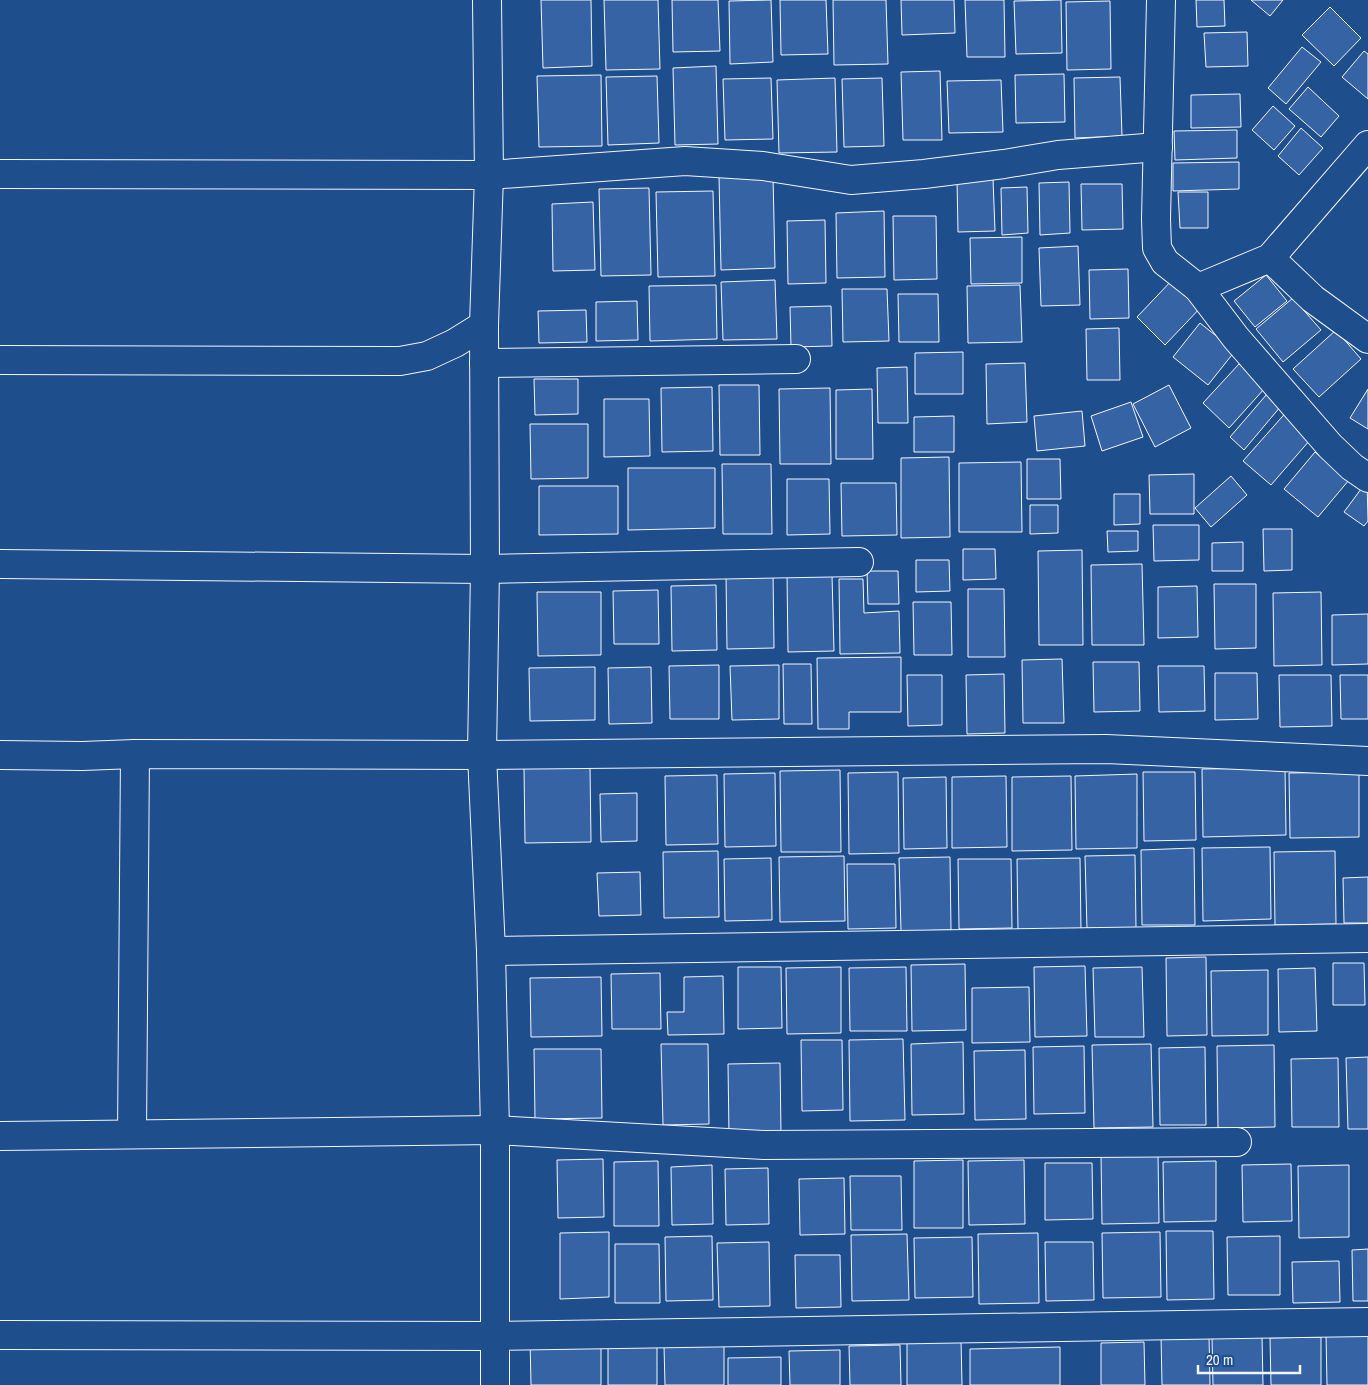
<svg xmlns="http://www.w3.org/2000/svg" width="1368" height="1385" font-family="'Archivo Narrow',sans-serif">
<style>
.building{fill:#3563a3;stroke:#f2f6ff}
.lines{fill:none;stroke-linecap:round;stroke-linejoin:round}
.street-casing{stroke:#f2f6ff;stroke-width:30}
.secondary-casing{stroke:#f2f6ff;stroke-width:30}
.street{stroke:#1f4e8c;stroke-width:28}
.secondary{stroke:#1f4e8c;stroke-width:28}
</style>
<rect width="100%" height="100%" fill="#1f4e8c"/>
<g class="building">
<polygon points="541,0 591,0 592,66 543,68"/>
<polygon points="604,0 658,0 660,69 606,70"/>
<polygon points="672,0 718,0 720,51 673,52"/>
<polygon points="771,0 773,62 730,64 729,1"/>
<polygon points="780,0 826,0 828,54 781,55"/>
<polygon points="833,0 886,0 888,64 834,65"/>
<polygon points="901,0 954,0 955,33 902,35"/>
<polygon points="965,0 1004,0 1005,57 967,57"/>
<polygon points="1061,0 1062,53 1016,54 1014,1"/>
<polygon points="1196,0 1224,0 1225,26 1197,27"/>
<polygon points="1251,0 1283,0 1270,16"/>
<polygon points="1110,1 1111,69 1067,70 1066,2"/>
<polygon points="1330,7 1361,38 1334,66 1302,35"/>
<polygon points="1247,32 1248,66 1206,67 1204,33"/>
<polygon points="1302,47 1321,62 1286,104 1268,88"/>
<polygon points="1364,51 1368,54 1368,99 1342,77"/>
<polygon points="716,66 718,144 675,145 673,68"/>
<polygon points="940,71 942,140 903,140 901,72"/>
<polygon points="1064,74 1065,122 1016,123 1015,75"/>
<polygon points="601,75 602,146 539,147 537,76"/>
<polygon points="657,76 659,143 608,145 606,77"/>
<polygon points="1120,77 1122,136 1075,138 1074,78"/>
<polygon points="771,78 773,139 725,140 723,79"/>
<polygon points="835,78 837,152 779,153 777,80"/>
<polygon points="882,78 884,146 844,147 842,79"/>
<polygon points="1001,80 1003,132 949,133 947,81"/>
<polygon points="1308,87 1339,116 1321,137 1289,109"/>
<polygon points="1240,94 1241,127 1191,128 1191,95"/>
<polygon points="1273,106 1295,126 1274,150 1252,130"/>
<polygon points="1301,128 1323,148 1299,175 1278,156"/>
<polygon points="1237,130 1237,158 1175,160 1174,131"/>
<polygon points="1239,162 1239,189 1173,191 1173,163"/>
<polygon points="773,175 775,268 721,270 719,176"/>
<polygon points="993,179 995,231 958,232 957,180"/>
<polygon points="1069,182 1070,233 1040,235 1039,183"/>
<polygon points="1081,184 1122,184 1123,229 1082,230"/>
<polygon points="1027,187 1028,233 1002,235 1001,188"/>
<polygon points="649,188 651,275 601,276 599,189"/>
<polygon points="713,191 715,276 658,277 656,192"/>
<polygon points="1178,192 1208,192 1208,228 1180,228"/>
<polygon points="593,202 595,270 553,271 552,204"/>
<polygon points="884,211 885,277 837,278 836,213"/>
<polygon points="893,216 936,216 937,279 894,280"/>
<polygon points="825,220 826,283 788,284 787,221"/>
<polygon points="1022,237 1022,283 971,284 970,238"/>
<polygon points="1078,246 1080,305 1041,306 1039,248"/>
<polygon points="1128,269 1129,318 1090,319 1089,270"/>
<polygon points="1266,275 1287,301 1255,327 1234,301"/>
<polygon points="1175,277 1203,305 1165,345 1137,317"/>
<polygon points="775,280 777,339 723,340 721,282"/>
<polygon points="716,285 717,339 650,341 649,286"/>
<polygon points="1020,285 1022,342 968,343 967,286"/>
<polygon points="842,289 887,289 889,341 843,342"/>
<polygon points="898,294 938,294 939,342 899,342"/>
<polygon points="1293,298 1321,330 1283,362 1256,329"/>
<polygon points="637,301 638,340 596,341 596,302"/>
<polygon points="831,306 832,346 791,347 790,307"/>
<polygon points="586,310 587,342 539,343 538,311"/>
<polygon points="1200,323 1235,351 1208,385 1173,357"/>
<polygon points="1119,328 1120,380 1087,380 1086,329"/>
<polygon points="1336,330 1361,359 1319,397 1293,369"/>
<polygon points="963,352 963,394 915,394 915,353"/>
<polygon points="1025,363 1027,422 987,424 986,364"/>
<polygon points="1239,364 1265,388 1229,428 1203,403"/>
<polygon points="907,367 908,423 878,423 877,368"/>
<polygon points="534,379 578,379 578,414 535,415"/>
<polygon points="719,385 759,385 760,455 720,455"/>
<polygon points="1169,385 1191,428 1155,447 1133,404"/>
<polygon points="712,387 713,451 662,452 661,388"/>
<polygon points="830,388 831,464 780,464 779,389"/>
<polygon points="872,389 873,459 836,459 836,390"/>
<polygon points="1368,389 1368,429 1350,418"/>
<polygon points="1267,394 1281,406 1244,450 1230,437"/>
<polygon points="604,399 649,399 650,456 604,457"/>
<polygon points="1131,402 1143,437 1102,451 1091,416"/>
<polygon points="1289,409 1316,433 1271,485 1243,461"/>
<polygon points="1082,411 1085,446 1037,451 1034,416"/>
<polygon points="954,416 954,452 914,452 914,417"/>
<polygon points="530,424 588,424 588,478 531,479"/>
<polygon points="1315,452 1349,480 1318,517 1284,489"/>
<polygon points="949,457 950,537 901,538 901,458"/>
<polygon points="1027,459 1060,459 1061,499 1027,499"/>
<polygon points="1021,462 1022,532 959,532 959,463"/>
<polygon points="722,464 771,464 772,534 723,534"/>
<polygon points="628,468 715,468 715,528 628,530"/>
<polygon points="1194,474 1194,514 1150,514 1149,475"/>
<polygon points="1231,476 1247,495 1211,527 1195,508"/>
<polygon points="787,479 829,479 830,534 787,535"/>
<polygon points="1367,481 1368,521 1364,526 1344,512"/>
<polygon points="841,483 896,483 897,535 842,536"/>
<polygon points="539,486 618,486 618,534 539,535"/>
<polygon points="1114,494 1140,494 1140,524 1114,525"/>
<polygon points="1030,505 1058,505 1058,533 1030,534"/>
<polygon points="1153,525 1199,525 1199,560 1154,561"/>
<polygon points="1263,529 1292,529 1292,570 1264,571"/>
<polygon points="1107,531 1138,531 1138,551 1108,552"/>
<polygon points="1243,542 1243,571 1212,571 1212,543"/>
<polygon points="963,549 995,549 996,579 963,580"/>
<polygon points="1082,550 1083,645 1039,645 1038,551"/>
<polygon points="916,560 949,560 950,591 916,592"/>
<polygon points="1142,564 1144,645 1092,645 1091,565"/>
<polygon points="867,571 898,571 899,604 868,604"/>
<polygon points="773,574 774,648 727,649 726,575"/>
<polygon points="787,575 832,575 834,651 788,652"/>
<polygon points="839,579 863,579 864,613 899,611 900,653 840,654"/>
<polygon points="1214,584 1256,584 1256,648 1215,649"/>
<polygon points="716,585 717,650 672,651 671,586"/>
<polygon points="1197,586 1198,637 1158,638 1158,587"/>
<polygon points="968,589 1004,589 1005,657 968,657"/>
<polygon points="658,590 659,644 614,644 613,591"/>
<polygon points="537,592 601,592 601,655 538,656"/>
<polygon points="1321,592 1322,665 1274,666 1273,593"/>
<polygon points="913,602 951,602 952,655 914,655"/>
<polygon points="1368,614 1368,664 1332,665 1332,615"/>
<polygon points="901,657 901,712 849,712 849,729 818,729 817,658"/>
<polygon points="1062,659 1064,723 1023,723 1022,660"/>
<polygon points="1093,662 1139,662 1140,711 1094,712"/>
<polygon points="783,664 811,664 812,724 784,724"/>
<polygon points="719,665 719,719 670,719 669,666"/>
<polygon points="779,665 779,719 732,720 730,666"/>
<polygon points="1158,666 1204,666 1205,711 1159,712"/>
<polygon points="595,667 595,720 530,721 529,668"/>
<polygon points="651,667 652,723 609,724 608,668"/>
<polygon points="1215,673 1257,673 1258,719 1215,720"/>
<polygon points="1004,674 1005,733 967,734 966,675"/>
<polygon points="907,675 942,675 942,725 908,726"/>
<polygon points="1279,675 1331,675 1332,726 1280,727"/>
<polygon points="1340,675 1368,675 1368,719 1341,719"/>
<polygon points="590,767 591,842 525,843 524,768"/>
<polygon points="1285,768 1286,835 1203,837 1202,769"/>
<polygon points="840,770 841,852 781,852 780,771"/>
<polygon points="898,772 899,853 849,854 848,773"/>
<polygon points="1143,772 1195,772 1196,840 1144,841"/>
<polygon points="1359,772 1359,837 1290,838 1289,773"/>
<polygon points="775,773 776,846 725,847 724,774"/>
<polygon points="1137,774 1137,848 1076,849 1075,776"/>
<polygon points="717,775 718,844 666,845 665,776"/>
<polygon points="1006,776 1007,847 952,848 952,777"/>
<polygon points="1071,776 1072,850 1012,851 1012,777"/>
<polygon points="946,777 947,848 904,849 903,778"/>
<polygon points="637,793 637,841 601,842 600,794"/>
<polygon points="1270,847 1271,919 1203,921 1202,848"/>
<polygon points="1194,848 1195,925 1142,925 1141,850"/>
<polygon points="718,851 719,917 664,918 663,852"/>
<polygon points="1335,851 1336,924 1275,925 1274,852"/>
<polygon points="1135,855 1136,928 1087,929 1085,856"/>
<polygon points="844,856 845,921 780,922 779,857"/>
<polygon points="950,857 951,930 901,931 899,858"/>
<polygon points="771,858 772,920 725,921 724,859"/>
<polygon points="1080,858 1081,931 1018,932 1017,859"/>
<polygon points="958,859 1011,859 1012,928 959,929"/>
<polygon points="847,864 895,864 896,928 848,929"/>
<polygon points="640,872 641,915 599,916 597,873"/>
<polygon points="1368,877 1368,923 1344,923 1343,878"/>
<polygon points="1206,957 1207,1035 1167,1036 1166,958"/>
<polygon points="1333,963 1364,963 1365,1005 1333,1005"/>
<polygon points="965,964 966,1030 912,1031 911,965"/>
<polygon points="1085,966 1087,1036 1035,1037 1034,967"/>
<polygon points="738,967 781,967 782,1028 738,1029"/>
<polygon points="841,967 841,1033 787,1034 786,968"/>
<polygon points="906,967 907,1031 850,1031 849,968"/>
<polygon points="1142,967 1144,1037 1095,1037 1093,968"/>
<polygon points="1315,968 1317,1031 1279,1032 1278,969"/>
<polygon points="1268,970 1268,1035 1212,1036 1211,971"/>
<polygon points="660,973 661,1029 612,1029 611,974"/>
<polygon points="723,976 724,1034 668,1035 667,1012 684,1012 684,977"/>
<polygon points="601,977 602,1036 531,1037 530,978"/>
<polygon points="1029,987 1030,1042 972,1043 972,988"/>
<polygon points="903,1039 905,1120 850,1121 849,1040"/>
<polygon points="801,1040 842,1040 843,1110 802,1111"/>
<polygon points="963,1042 964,1114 912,1115 911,1044"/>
<polygon points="661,1044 708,1044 709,1124 663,1125"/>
<polygon points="1151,1044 1153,1127 1094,1128 1092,1045"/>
<polygon points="1274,1045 1275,1127 1218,1128 1217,1046"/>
<polygon points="1084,1046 1085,1113 1034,1114 1033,1047"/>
<polygon points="1205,1047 1206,1125 1160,1125 1159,1048"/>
<polygon points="534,1049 601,1049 602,1118 535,1119"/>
<polygon points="1025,1050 1026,1119 975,1120 974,1051"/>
<polygon points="1368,1057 1368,1129 1348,1129 1346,1058"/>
<polygon points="1338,1058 1339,1127 1292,1127 1291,1059"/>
<polygon points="780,1063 781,1134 729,1135 728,1064"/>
<polygon points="1101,1154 1158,1154 1159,1223 1102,1224"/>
<polygon points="603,1159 604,1217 558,1218 557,1160"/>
<polygon points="963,1160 963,1228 914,1228 914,1161"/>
<polygon points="1024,1160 1025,1224 969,1225 968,1161"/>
<polygon points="658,1161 659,1226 614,1226 614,1162"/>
<polygon points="1216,1161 1216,1221 1164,1222 1163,1162"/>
<polygon points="1045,1163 1092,1163 1093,1219 1045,1220"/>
<polygon points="1291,1164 1292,1221 1243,1222 1242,1165"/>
<polygon points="712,1165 713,1224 672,1225 671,1167"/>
<polygon points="1349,1165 1349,1237 1299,1238 1298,1166"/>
<polygon points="768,1168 769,1224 726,1225 725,1169"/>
<polygon points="850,1176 901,1176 902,1230 851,1230"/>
<polygon points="844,1178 845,1234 800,1235 799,1179"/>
<polygon points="1166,1231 1213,1231 1214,1299 1167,1300"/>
<polygon points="609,1232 609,1297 560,1299 560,1233"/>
<polygon points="1160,1232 1161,1297 1103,1298 1102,1233"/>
<polygon points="1038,1233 1039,1303 979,1304 978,1234"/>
<polygon points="907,1234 909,1300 852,1301 851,1235"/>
<polygon points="712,1236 713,1300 666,1301 665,1237"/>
<polygon points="1280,1236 1280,1295 1228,1295 1227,1237"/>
<polygon points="972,1237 973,1297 915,1298 914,1238"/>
<polygon points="769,1242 770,1306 719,1307 717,1243"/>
<polygon points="1045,1242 1093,1242 1094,1300 1046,1301"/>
<polygon points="615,1244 659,1244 660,1303 615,1303"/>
<polygon points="1368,1249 1368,1301 1353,1301 1352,1250"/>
<polygon points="795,1255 840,1255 841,1307 796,1308"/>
<polygon points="1339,1261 1340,1302 1293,1303 1292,1262"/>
<polygon points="1368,1333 1368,1385 1327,1385 1326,1334"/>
<polygon points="1209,1335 1210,1385 1162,1385 1161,1336"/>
<polygon points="1262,1336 1263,1385 1213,1385 1212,1337"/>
<polygon points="1321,1337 1321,1385 1271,1385 1270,1338"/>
<polygon points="601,1338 601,1385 531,1385 530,1339"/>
<polygon points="961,1340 962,1385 907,1385 907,1341"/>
<polygon points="1144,1342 1145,1385 1101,1385 1101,1343"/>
<polygon points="657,1343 657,1385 608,1385 608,1344"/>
<polygon points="724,1345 724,1385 665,1385 664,1346"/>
<polygon points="900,1345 901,1385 850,1385 849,1346"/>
<polygon points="1060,1347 1060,1385 970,1385 970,1349"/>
<polygon points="840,1350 840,1385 790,1385 789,1351"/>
<polygon points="781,1357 781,1385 728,1385 728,1358"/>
</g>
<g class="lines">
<g class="street-casing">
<g id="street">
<polyline points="1161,0 1156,219 1157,248 1165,262 1198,288 1236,338 1330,446 1352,467 1368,478"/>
<polyline points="0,174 489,175 685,161 763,166 851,180 924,174 1004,164 1058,155 1158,147"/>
<polyline points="1270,258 1313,299 1368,339"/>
<polyline points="1198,288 1270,258 1368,145"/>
<polyline points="0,360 400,361 427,356 455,343 484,325"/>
<polyline points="484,363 796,359"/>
<polyline points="0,564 485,569 859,562"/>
<polyline points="0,755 82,756 135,754 482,755 1106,749 1368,761"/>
<polyline points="491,951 1368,938"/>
<polyline points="132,1134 135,754"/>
<polyline points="0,1136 495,1130 764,1145 1237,1142"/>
<polyline points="0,1335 494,1336 1368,1322"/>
</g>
</g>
<g class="secondary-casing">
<polyline id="secondary" points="487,0 489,175 484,325 485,569 482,755 491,951 495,1130 495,1385"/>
</g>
<use href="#street" class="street"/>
<use href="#secondary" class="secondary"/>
</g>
<path d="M1198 1365v8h102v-8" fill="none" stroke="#f2f6ff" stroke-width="2.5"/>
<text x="1206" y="1365" font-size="15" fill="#f2f6ff" stroke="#1f4e8c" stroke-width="4" paint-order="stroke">20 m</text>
</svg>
